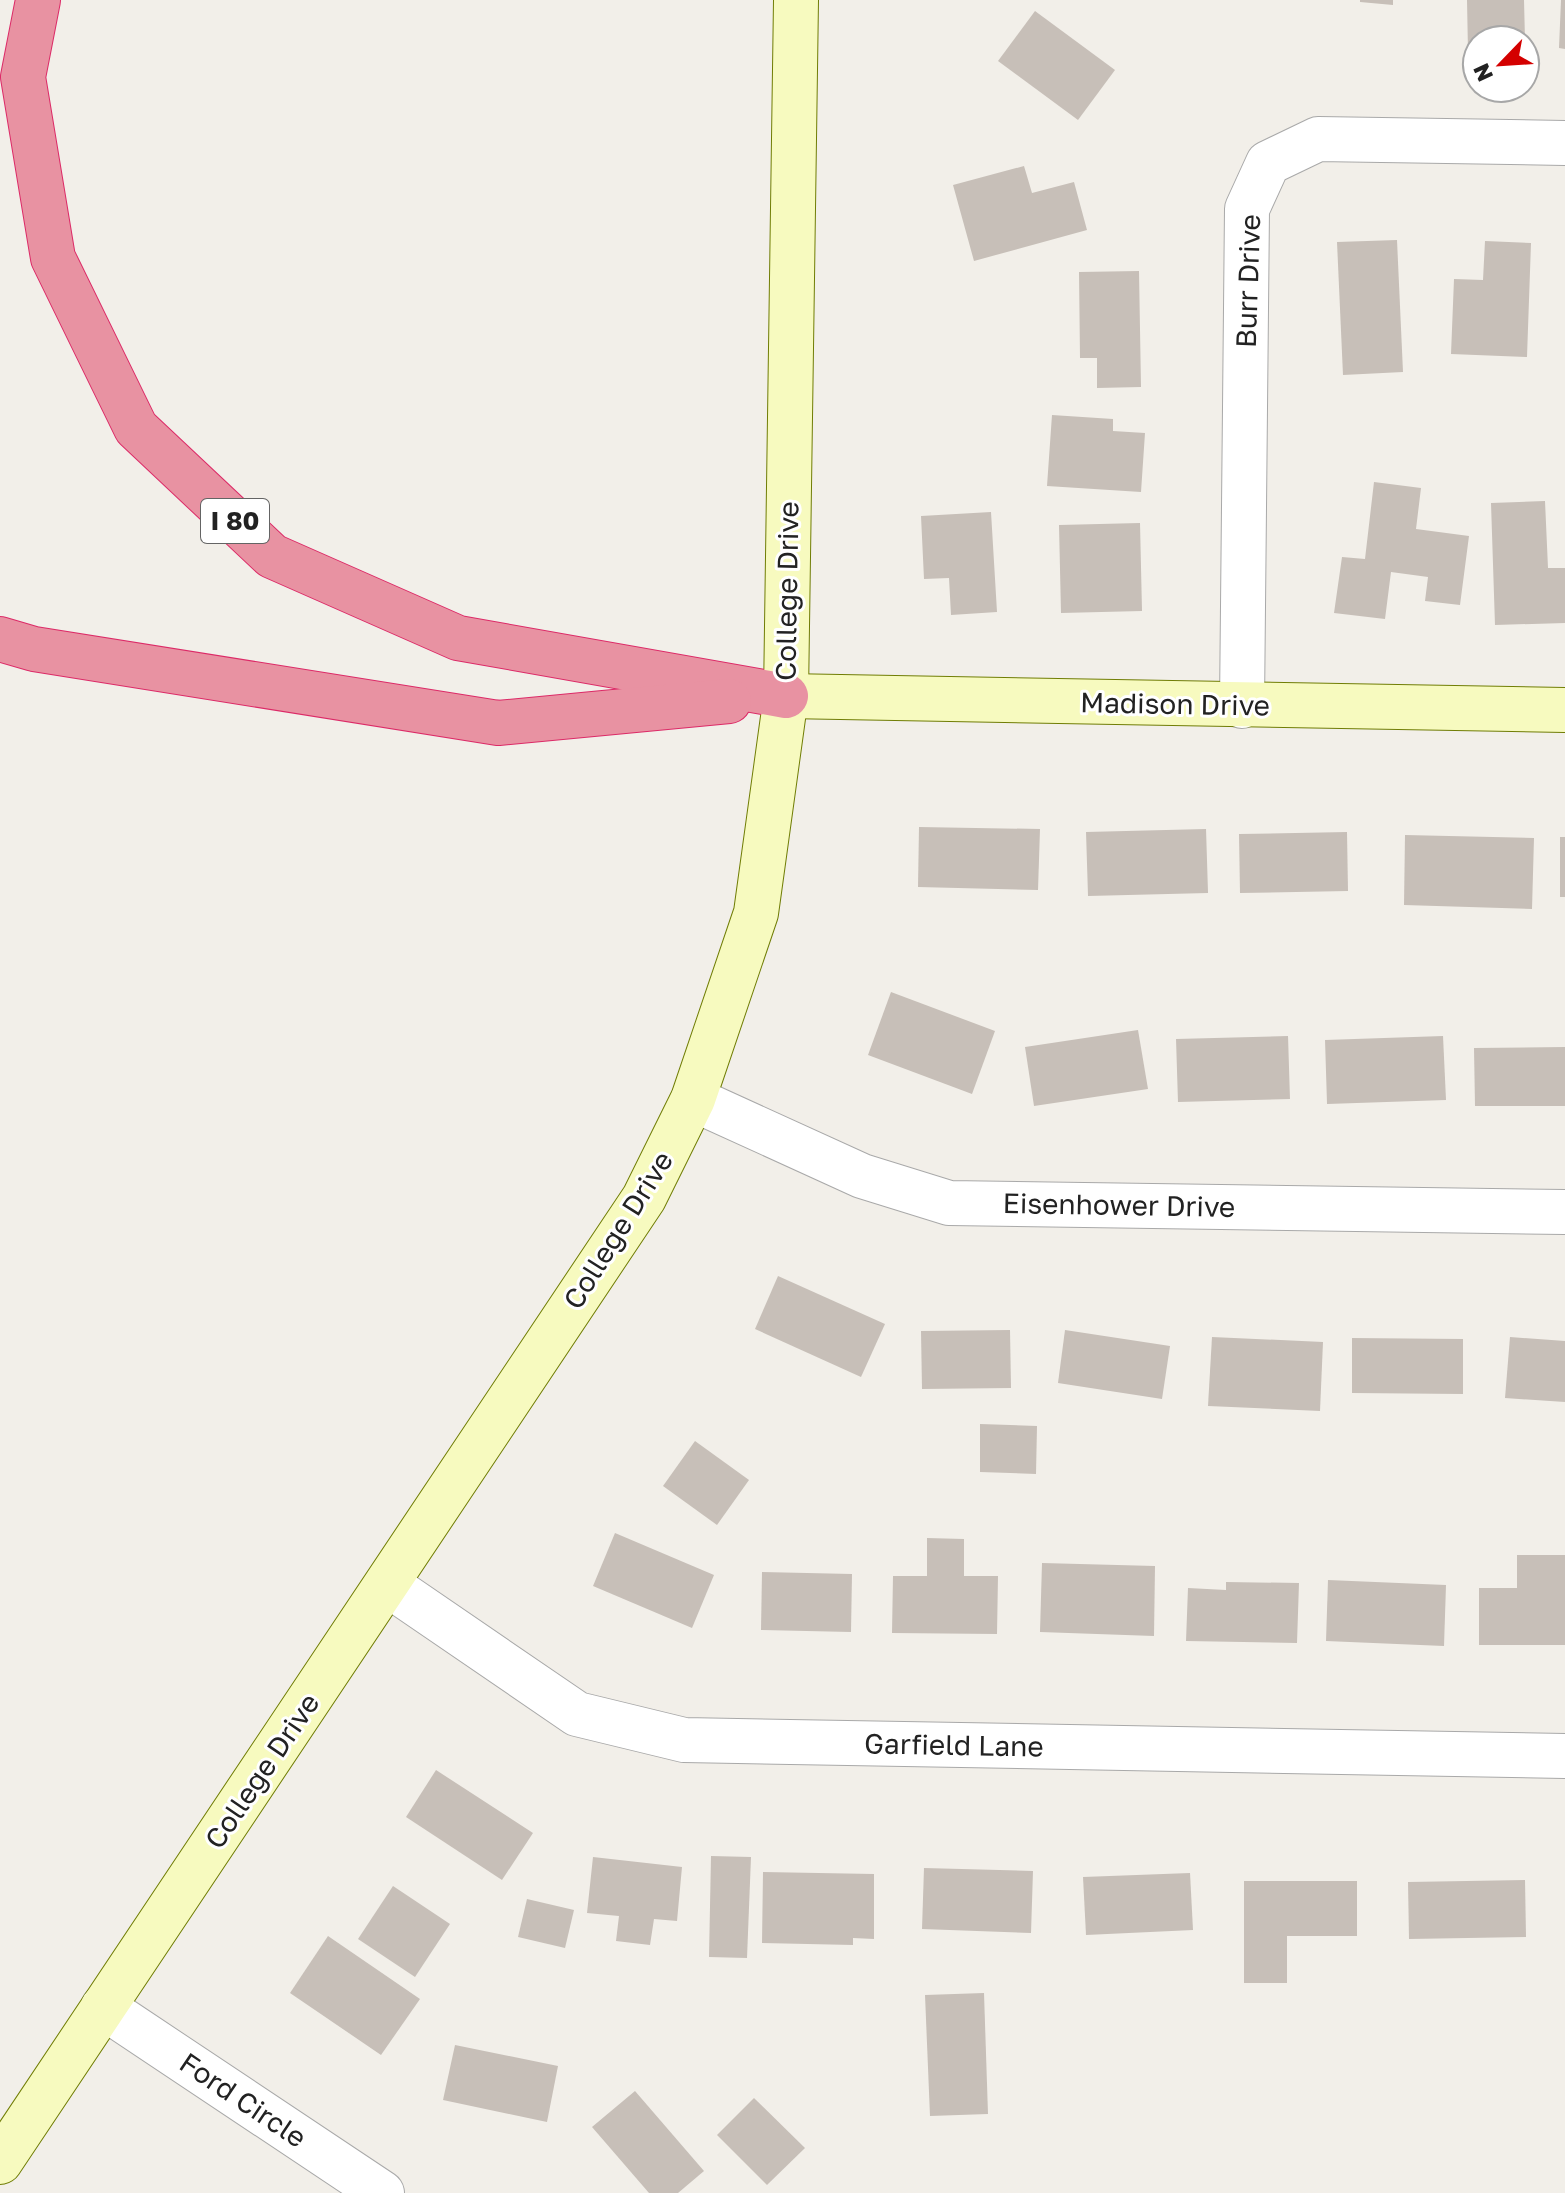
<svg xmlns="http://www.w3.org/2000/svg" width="1565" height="2193" font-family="'Golos Text',sans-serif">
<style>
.building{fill:#c7bfb8}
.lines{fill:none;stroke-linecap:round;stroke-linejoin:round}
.street-casing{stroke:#a9a9a9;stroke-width:46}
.secondary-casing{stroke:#707d05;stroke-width:46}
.highway-casing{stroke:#dc2a67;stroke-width:46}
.street{stroke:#fff;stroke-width:44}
.secondary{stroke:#f7fabf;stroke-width:44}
.highway{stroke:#e892a2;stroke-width:44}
.labels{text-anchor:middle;stroke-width:6;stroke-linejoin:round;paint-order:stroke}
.shield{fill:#fff;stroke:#646464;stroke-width:2}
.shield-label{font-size:26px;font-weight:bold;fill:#222}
.street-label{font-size:28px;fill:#222;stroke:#fff}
</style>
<rect width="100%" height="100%" fill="#f2efe9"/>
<g class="building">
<polygon points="1360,0 1393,0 1393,5 1360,2"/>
<polygon points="1467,0 1524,0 1525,40 1477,40 1477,52 1468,52"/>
<polygon points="1561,0 1565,0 1565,49 1559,48"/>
<polygon points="1035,11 1115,70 1078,120 998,61"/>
<polygon points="1024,166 1032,193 1074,182 1087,230 974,261 953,185"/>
<polygon points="1397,240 1403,372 1343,375 1337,242"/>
<polygon points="1485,241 1531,243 1527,357 1451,354 1454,279 1483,280"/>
<polygon points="1139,271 1141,387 1097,388 1097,358 1080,358 1079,272"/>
<polygon points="1052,415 1113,419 1113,431 1145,433 1141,492 1047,486"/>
<polygon points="1374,482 1421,488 1416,529 1469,536 1460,605 1425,601 1428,577 1391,572 1385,619 1334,613 1342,557 1365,559"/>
<polygon points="1545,501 1548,568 1565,568 1565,623 1495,625 1491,503"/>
<polygon points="991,512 997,612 951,615 949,578 924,579 921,516"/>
<polygon points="1140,523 1142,611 1061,613 1059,525"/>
<polygon points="919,827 1040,829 1038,890 918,887"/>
<polygon points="1206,829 1208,893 1088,896 1086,832"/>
<polygon points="1347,832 1348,891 1240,893 1239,834"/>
<polygon points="1405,835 1534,838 1532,909 1404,905"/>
<rect x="1560" y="837" width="5" height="60"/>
<polygon points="891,992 995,1031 972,1094 868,1055"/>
<polygon points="1138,1030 1148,1089 1034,1106 1025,1047"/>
<polygon points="1288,1036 1290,1099 1178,1102 1176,1039"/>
<polygon points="1443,1036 1446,1100 1327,1104 1325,1040"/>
<polygon points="1565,1047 1565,1106 1475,1106 1474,1048"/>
<polygon points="778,1276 885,1324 861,1377 755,1329"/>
<polygon points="1010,1330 1011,1388 922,1389 921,1331"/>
<polygon points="1065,1330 1170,1346 1162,1399 1058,1383"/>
<polygon points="1212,1337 1323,1342 1320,1411 1208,1406"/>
<polygon points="1510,1337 1565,1341 1565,1402 1505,1398"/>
<polygon points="1352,1338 1463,1339 1463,1394 1352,1393"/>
<polygon points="980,1424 1037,1426 1036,1474 980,1472"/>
<polygon points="695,1441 749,1480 717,1525 663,1486"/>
<polygon points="615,1533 714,1575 692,1628 593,1586"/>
<polygon points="927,1538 964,1539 964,1576 998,1576 997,1634 892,1633 893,1576 927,1576"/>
<polygon points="1517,1555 1565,1555 1565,1645 1479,1645 1479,1588 1517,1588"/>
<polygon points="1042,1563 1155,1566 1154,1636 1040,1632"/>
<polygon points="762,1572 852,1574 851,1632 761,1630"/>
<polygon points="1328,1580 1446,1585 1444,1646 1326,1641"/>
<polygon points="1226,1582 1299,1583 1297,1643 1186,1641 1188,1588 1226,1590"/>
<polygon points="436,1770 533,1833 502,1880 406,1817"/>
<polygon points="711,1856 751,1857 747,1958 709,1957"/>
<polygon points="593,1857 682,1867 677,1921 654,1919 650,1945 616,1941 619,1916 587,1913"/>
<polygon points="924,1868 1033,1871 1031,1933 922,1929"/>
<polygon points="763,1872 874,1874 874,1939 853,1938 853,1945 762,1943"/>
<polygon points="1190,1873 1193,1930 1086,1935 1083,1877"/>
<polygon points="1525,1880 1526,1937 1409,1939 1408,1882"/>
<polygon points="1244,1881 1357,1881 1357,1936 1287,1936 1287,1983 1244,1983"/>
<polygon points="393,1886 450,1924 415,1977 358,1939"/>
<polygon points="527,1899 574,1910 565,1948 518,1937"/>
<polygon points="328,1936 420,1999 381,2055 290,1993"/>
<polygon points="984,1993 988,2114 930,2116 925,1995"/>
<polygon points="455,2045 558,2066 547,2122 443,2100"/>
<polygon points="635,2091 704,2171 678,2193 649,2193 592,2127"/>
<polygon points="754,2098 805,2148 767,2185 717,2135"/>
</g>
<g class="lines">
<g class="street-casing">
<g id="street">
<polyline points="1242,706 1247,209 1268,163 1318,139 1565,143"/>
<polyline points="693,1099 862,1176 949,1203 1565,1212"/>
<polyline points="387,1584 577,1714 684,1740 1565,1756"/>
<polyline points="103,2007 382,2193"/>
</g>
</g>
<g class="secondary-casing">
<g id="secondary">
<polyline points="786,696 1565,710"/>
<polyline points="0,2162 644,1198 693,1099 756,913 786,696 796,0"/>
</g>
</g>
<g class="highway-casing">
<g id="highway">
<polyline points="38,0 23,77 53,258 136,428 272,556 458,638 786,696"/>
<polyline points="0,639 34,649 498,723 729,701"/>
</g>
</g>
<use href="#street" class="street"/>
<use href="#secondary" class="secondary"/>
<use href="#highway" class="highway"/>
</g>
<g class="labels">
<rect class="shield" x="201" y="499" width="68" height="44" rx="6"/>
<g class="shield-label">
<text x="235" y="530">I 80</text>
</g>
<g class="street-label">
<text transform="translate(1248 281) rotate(-88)" y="10">Burr Drive</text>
<text transform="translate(787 591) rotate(-89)" y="10">College Drive</text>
<text transform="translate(1175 704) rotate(1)" y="10">Madison Drive</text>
<text transform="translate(1119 1205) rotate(1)" y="10">Eisenhower Drive</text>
<text transform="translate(618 1230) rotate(-58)" y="10">College Drive</text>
<text transform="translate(954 1745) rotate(1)" y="10">Garfield Lane</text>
<text transform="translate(262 1771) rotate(-56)" y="10">College Drive</text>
<text transform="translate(243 2100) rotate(34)" y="10">Ford Circle</text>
</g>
</g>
<g transform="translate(1501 64) rotate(245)"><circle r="38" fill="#ffffff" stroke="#a7a7a7" stroke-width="2"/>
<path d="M0-6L14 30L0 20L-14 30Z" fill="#d40000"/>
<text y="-12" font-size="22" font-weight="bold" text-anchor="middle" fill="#222222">N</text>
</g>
</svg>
